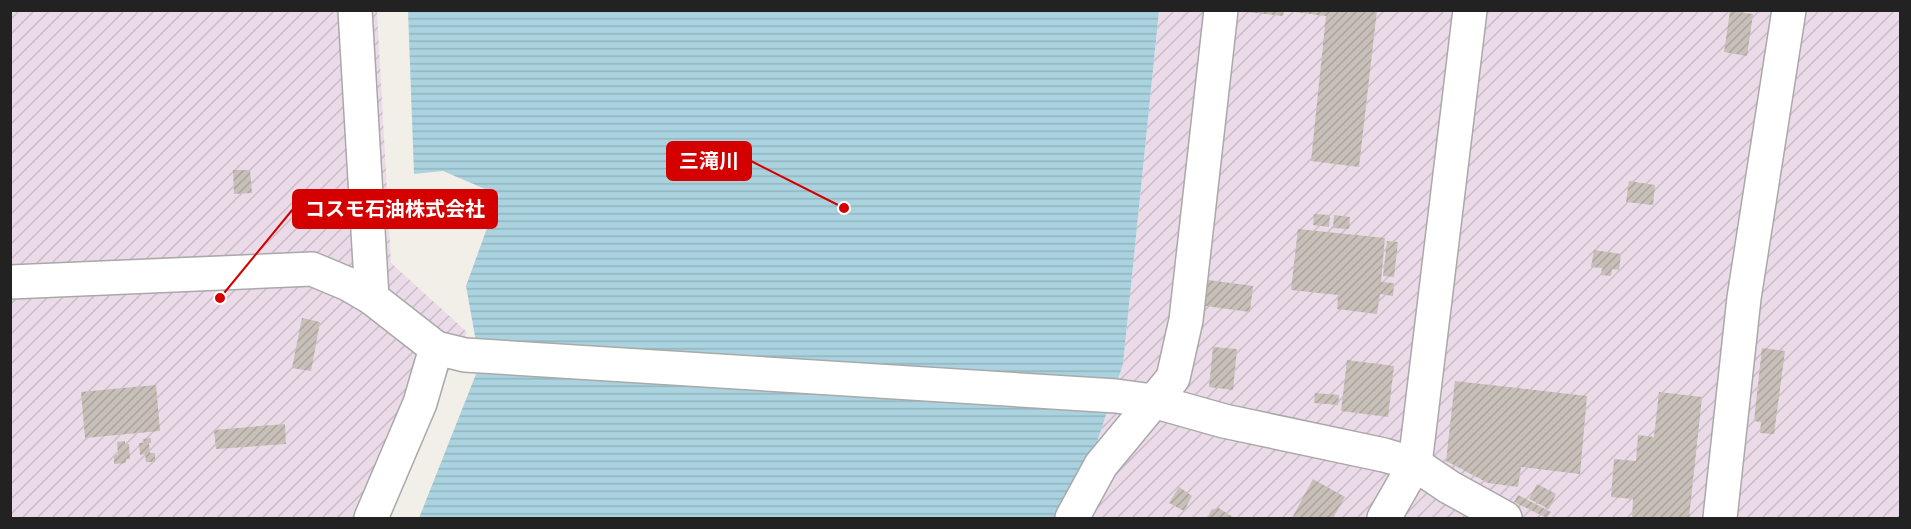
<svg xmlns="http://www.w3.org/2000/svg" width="1911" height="529" font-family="Manrope,'Noto Sans JP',sans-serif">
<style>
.industrial{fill:url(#industrial-furrows)}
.water{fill:url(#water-rules)}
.building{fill:url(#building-hatch)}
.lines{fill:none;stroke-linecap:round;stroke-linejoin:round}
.minor-casing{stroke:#a9a9a9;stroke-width:36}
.minor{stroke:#fff;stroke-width:33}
.leader{fill:none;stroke:#d40000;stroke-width:2}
.callout-dot{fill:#d40000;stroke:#fff;stroke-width:2}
.callout{fill:#d40000;stroke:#d40000;stroke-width:2}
.callout-label{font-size:20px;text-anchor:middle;font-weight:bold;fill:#fff}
</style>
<defs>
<pattern id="industrial-furrows" width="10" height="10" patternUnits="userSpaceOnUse" patternTransform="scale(1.5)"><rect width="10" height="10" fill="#ebdbe8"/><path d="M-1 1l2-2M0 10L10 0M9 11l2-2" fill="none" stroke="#c9bcc7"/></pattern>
<pattern id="water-rules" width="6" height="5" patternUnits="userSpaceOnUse" patternTransform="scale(1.5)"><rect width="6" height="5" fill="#aad3df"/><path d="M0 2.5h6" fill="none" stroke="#92b5bf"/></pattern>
<pattern id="building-hatch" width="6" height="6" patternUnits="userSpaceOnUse" patternTransform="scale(1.5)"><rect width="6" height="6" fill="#c7bfb8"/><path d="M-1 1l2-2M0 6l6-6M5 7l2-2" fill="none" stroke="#aba49e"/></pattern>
</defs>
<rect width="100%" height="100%" fill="#f2efe9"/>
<g class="industrial">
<polygon points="10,11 377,11 391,263 467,332 380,518 11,518"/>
<polygon points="1159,11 1900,11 1900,518 1053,518 1092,457 1123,364"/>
</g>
<polygon class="water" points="408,11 1159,11 1123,364 1092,457 1053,518 419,518 480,364 466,286 499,195 443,171 414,174"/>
<g class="building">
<polygon points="1246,10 1284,10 1283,16 1246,12"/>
<polygon points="1294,10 1377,10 1359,167 1311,161 1326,16 1294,12"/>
<polygon points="1730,11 1753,14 1747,56 1724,52"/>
<polygon points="233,170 250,170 252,193 234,194"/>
<polygon points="1629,181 1655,185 1653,205 1626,202"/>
<polygon points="1314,214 1330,215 1329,227 1313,225"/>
<polygon points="1334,215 1350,217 1349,229 1333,228"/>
<polygon points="1298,229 1385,238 1381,282 1394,283 1393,296 1380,294 1377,314 1337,309 1338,295 1291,290"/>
<polygon points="1387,241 1398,242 1394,277 1383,276"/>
<polygon points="1594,250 1621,254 1619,270 1612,269 1611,276 1601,275 1602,268 1591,267"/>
<polygon points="1201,279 1253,286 1250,312 1198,305"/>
<polygon points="302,318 320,322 311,371 292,368"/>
<polygon points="1213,347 1237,349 1233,390 1209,387"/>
<polygon points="1762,348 1785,351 1774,434 1760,433 1761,422 1754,421"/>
<polygon points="1347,360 1394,366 1388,417 1341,411"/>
<polygon points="1455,381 1587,396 1580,474 1521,467 1518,487 1488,483 1446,461"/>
<polygon points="156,385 160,431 85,438 81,392"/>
<polygon points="1659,392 1702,397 1689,518 1632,518 1633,499 1611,497 1614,459 1636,461 1638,435 1654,437"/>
<polygon points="1315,393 1339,395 1338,405 1314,403"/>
<polygon points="285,424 286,444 216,449 214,430"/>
<polygon points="151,438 151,443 149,443 150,453 155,453 155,462 146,462 145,454 140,455 139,443 144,443 143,439"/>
<polygon points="125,441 125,444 129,444 130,459 126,459 126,463 114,464 114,455 118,455 117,442"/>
<polygon points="1313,479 1345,497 1333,518 1292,518"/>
<polygon points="1537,484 1556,494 1549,509 1529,499"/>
<polygon points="1179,487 1192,496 1184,511 1169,503"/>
<polygon points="1518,495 1551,512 1547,518 1514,502"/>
<polygon points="1217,507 1233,517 1232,518 1207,518 1212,509 1216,510"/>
</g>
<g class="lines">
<g class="minor-casing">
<g id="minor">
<polyline points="355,10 372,298"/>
<polyline points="10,282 312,269 348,284 372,298 436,348 465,355 1116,396 1153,401 1224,421 1384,455 1415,464 1449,487 1505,518"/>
<polyline points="371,518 420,403 436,348"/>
<polyline points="1072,518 1101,465 1173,378 1186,320 1221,10"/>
<polyline points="1384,518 1415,464 1470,10"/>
<polyline points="1720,518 1744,298 1789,10"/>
</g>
</g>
<use href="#minor" class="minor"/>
</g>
<path class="leader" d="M844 208L751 161M220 298L293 209"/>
<g class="callout-dot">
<circle cx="844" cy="208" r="6"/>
<circle cx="220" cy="298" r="6"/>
</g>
<g class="callout">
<rect x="667" y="142" width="84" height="38" rx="6"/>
<rect x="293" y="190" width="204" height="38" rx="6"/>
</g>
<g class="callout-label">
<text x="709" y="168">三滝川</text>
<text x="395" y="216">コスモ石油株式会社</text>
</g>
<rect width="1911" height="529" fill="none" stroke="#222222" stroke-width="24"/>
</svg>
